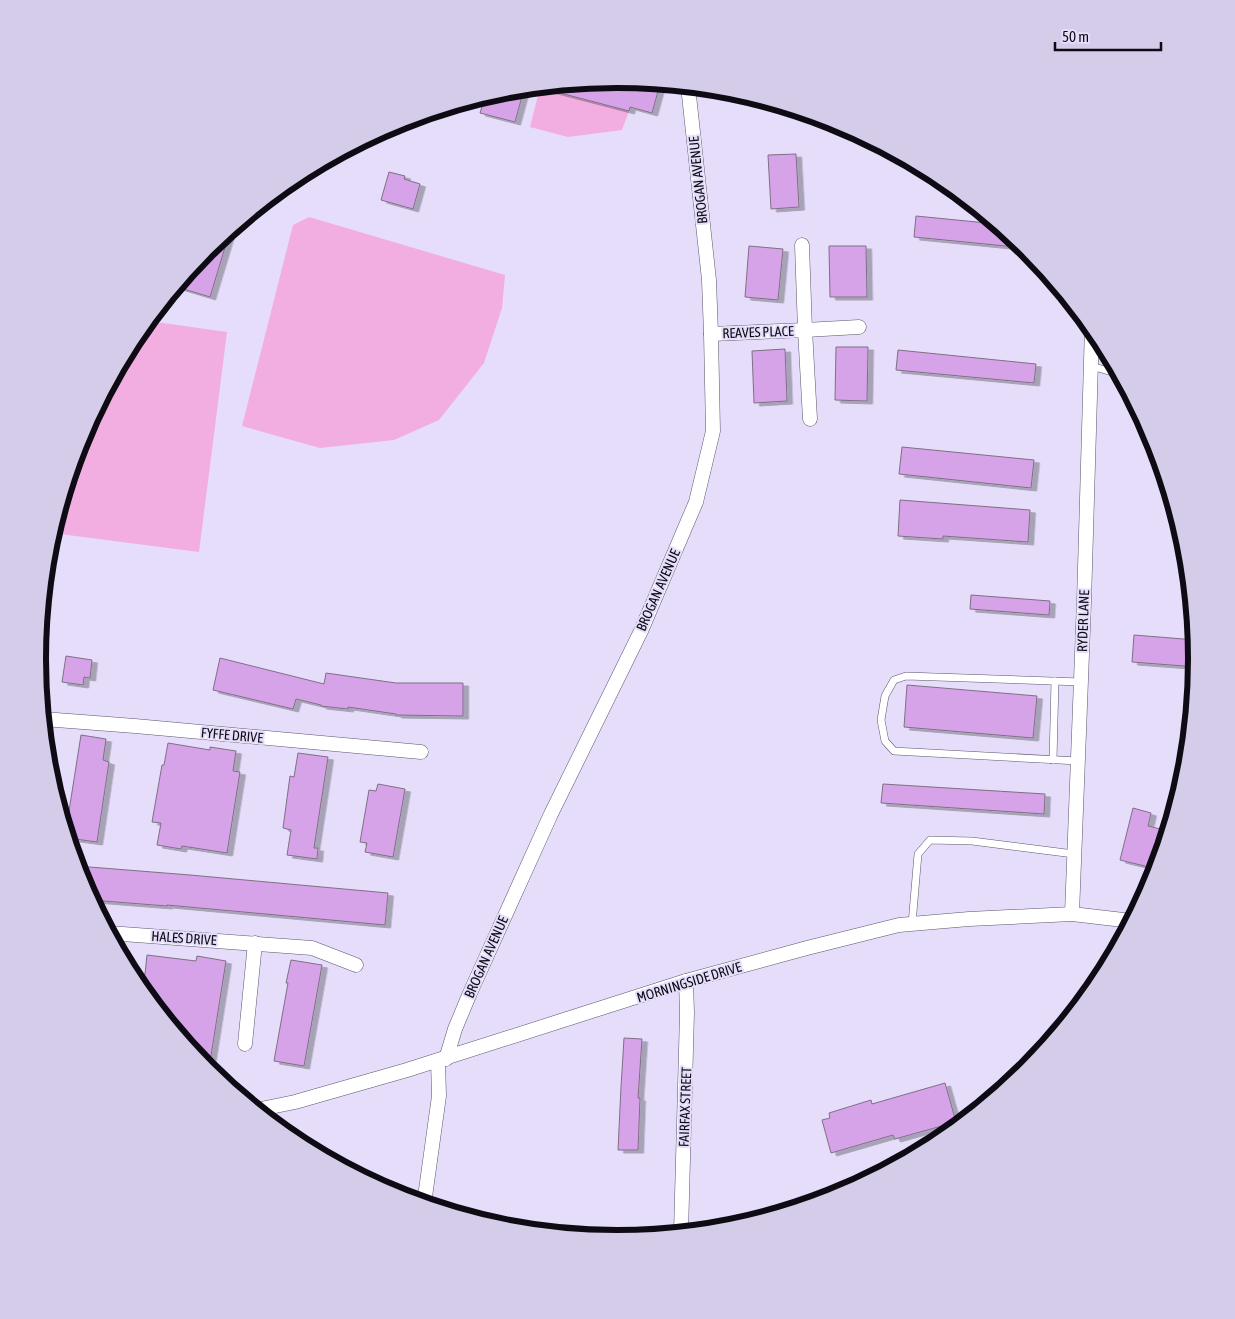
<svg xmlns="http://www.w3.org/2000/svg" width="1235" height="1319" font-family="'Asap Condensed',sans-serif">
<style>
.green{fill:#f2aee1}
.building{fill:#d6a3e9;stroke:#7f6f85;filter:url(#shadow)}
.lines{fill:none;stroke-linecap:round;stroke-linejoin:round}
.service-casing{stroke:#5b556d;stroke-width:8}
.minor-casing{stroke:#5b556d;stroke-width:15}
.service{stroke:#fff;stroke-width:7}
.minor{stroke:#fff;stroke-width:14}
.labels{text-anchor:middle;stroke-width:4;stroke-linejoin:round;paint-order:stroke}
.street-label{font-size:14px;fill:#0e0b14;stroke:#e5ddfa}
.rim{fill:none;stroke:#0e0b14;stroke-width:6}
</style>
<defs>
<filter id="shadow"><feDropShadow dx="5.5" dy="3" stdDeviation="0" flood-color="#0004"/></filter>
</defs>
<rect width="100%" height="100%" fill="#e5ddfa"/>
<g class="green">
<polygon points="540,88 629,111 622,130 568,137 530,127"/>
<polygon points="309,217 505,275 502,308 484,363 439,420 394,440 320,448 242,426 293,225"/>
<polygon points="149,321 227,332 199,552 60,534 62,501 82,437 135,337"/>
</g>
<g class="building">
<polygon points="618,80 660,84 652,113 630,107 629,111 541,88 541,87"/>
<polygon points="524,89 515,122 480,113 485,97 505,91"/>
<polygon points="796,154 799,207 771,209 768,155"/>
<polygon points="389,172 405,176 404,179 420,184 413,209 381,200"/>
<polygon points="916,216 997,224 1026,248 914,237"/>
<polygon points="230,231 210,297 177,287 208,249"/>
<polygon points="749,246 783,249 778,300 745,297"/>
<polygon points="829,246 866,246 867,297 830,297"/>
<polygon points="836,347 868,347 867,401 835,400"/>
<polygon points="785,349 787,401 754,403 752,351"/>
<polygon points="898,350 1036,364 1034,383 896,370"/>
<polygon points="902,447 1034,460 1031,488 899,474"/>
<polygon points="900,500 1030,510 1028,542 943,536 943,539 898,536"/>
<polygon points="971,595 1050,601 1049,615 970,609"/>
<polygon points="1134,635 1196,640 1198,660 1197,667 1132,662"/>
<polygon points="66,656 92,660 90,678 84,677 83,685 62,682"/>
<polygon points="220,658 324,684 326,673 396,683 463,683 463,716 396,715 396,714 348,707 348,709 321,706 321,705 296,699 293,709 213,690"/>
<polygon points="907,685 1037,696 1033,738 904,727"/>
<polygon points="81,735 106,739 103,760 109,762 97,842 68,838 66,830"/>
<polygon points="168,743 210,750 210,747 236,751 233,771 240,772 227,853 182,846 181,849 157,845 161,823 152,822 162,765 164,765"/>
<polygon points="298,753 328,757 314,848 318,848 317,859 287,855 291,830 283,828 290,776 294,777"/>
<polygon points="378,784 405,789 393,857 365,852 367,843 360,842 369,790 376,791"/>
<polygon points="883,784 1045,794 1044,814 881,803"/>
<polygon points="1133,808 1151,813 1148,826 1169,831 1157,869 1120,860"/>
<polygon points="77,866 190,875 388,893 385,925 167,905 167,906 91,900 82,881"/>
<polygon points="147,955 196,961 197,956 226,961 210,1062 200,1060 140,988 142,974 145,974"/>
<polygon points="291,960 322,965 304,1066 274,1061 288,983 286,983"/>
<polygon points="624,1038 642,1039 638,1098 640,1098 638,1150 618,1150 621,1087"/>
<polygon points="945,1083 956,1122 895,1139 893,1135 831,1153 822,1120 830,1118 829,1113 871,1100 872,1104"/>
</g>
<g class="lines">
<g class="service-casing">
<g id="service">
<polyline points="1091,366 1119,374"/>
<polyline points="1053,760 1055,681"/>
<polyline points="1078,761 894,751 885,741 881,720 885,696 894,680 906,676 1081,682"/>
<polyline points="912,924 918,854 930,840 972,841 1074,854"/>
</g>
</g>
<g class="minor-casing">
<g id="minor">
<polyline points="802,245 805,330 859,327"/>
<polyline points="711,334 805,330 810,419"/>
<polyline points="43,719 135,726 421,752"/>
<polyline points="1072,914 1084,602 1092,327"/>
<polyline points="109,933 312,948 356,965"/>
<polyline points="245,1044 255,943"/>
<polyline points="446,1059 455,1029 470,993 551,814 641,631 696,502 713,431 711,334 709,280 688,86"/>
<polyline points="256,1110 295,1102 407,1070 686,981 807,948 899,925 969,919 1072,914 1132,921"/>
<polyline points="844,1193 848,1189 853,1188"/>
<polyline points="424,1204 439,1096 438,1061"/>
<polyline points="681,1233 687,1013 686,981"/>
</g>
</g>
<use href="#service" class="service"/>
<use href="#minor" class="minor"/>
</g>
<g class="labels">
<g class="street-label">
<text transform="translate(698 180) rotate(-96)" y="5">BROGAN AVENUE</text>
<text transform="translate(758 332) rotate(-2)" y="5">REAVES PLACE</text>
<text transform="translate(658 590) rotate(-66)" y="5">BROGAN AVENUE</text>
<text transform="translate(1083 621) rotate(-88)" y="5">RYDER LANE</text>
<text transform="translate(232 735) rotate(5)" y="5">FYFFE DRIVE</text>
<text transform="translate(184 938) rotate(4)" y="5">HALES DRIVE</text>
<text transform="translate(486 957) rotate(-66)" y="5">BROGAN AVENUE</text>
<text transform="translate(689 982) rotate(-17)" y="5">MORNINGSIDE DRIVE</text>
<text transform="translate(685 1107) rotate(-88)" y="5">FAIRFAX STREET</text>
</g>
</g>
<path d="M0 0H1235V1319H0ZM46 659a571 571 0 1 1 1142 0a571 571 0 1 1-1142 0Z" fill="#d4cce8" fill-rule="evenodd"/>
<path class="rim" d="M46 659a571 571 0 1 1 1142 0a571 571 0 1 1-1142 0Z"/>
<path d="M1055 42v8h106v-8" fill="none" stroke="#0e0b14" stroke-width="2.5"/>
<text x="1062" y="42" font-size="15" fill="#0e0b14" stroke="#e5ddfa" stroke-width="4" paint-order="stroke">50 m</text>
</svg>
